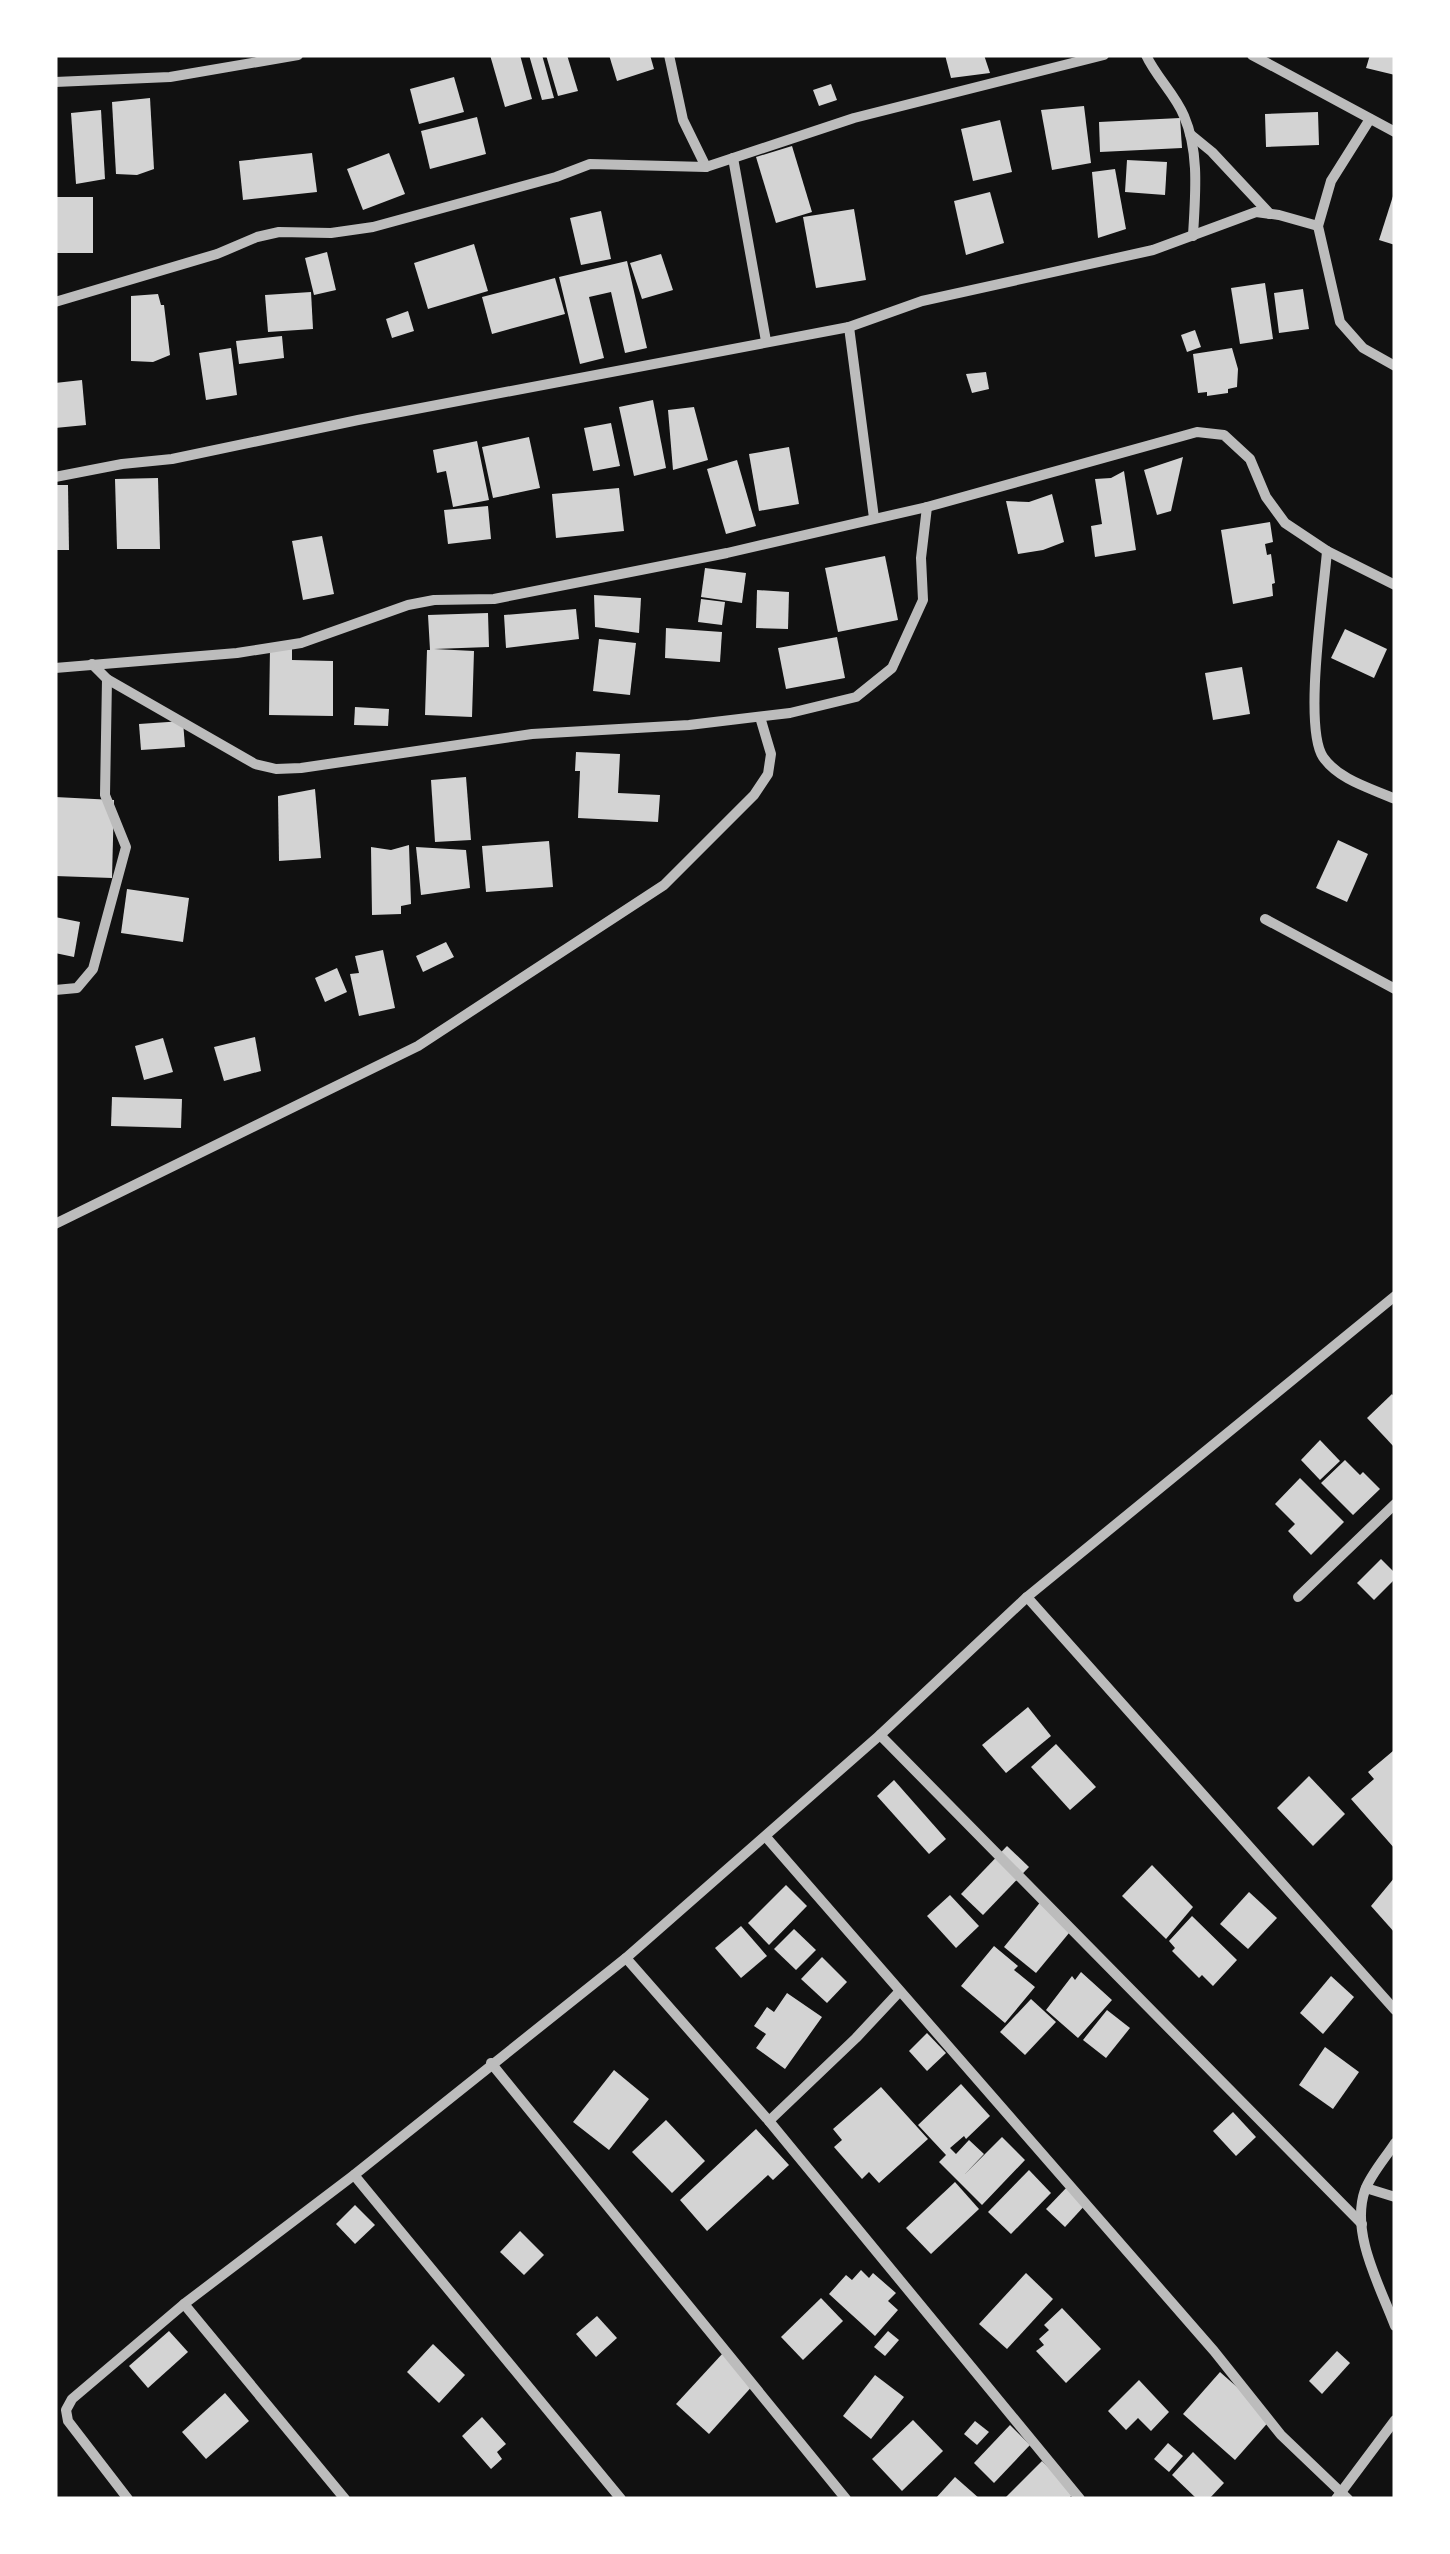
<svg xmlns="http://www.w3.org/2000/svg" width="1450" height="2554" font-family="Montserrat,sans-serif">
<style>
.building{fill:#d3d3d3}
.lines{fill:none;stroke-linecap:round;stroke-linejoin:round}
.minor{stroke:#bcbcbc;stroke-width:10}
</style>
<rect width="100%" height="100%" fill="#111"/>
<g class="building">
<polygon points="490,55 520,55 532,99 505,107"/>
<polygon points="529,55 542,55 554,98 542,100"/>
<polygon points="546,55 567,55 578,91 558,96"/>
<polygon points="609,55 650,55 654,69 617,81"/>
<polygon points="945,55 984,55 990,73 951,78"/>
<polygon points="1370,55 1395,55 1395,75 1366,68"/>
<polygon points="454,77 464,112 419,124 410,89"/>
<polygon points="831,84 837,100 819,106 813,90"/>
<polygon points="150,98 154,169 137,175 116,174 112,102"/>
<polygon points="1084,106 1091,163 1052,170 1041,110"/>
<polygon points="101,110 105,179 76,184 71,113"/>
<polygon points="1318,112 1319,145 1266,147 1265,114"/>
<polygon points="477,117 486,154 430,169 421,131"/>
<polygon points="1180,118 1182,148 1100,152 1099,122"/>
<polygon points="1000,120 1012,172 973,181 961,129"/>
<polygon points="792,146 812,212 776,223 756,157"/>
<polygon points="312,153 317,192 243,200 239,161"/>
<polygon points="389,153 405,194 363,210 347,169"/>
<polygon points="1127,160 1167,162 1165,195 1125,192"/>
<polygon points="1115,169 1126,229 1098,238 1092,172"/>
<polygon points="990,192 1004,243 966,255 954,201"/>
<polygon points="1394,193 1395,193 1395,245 1379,240"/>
<rect x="55" y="197" width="38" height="56"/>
<polygon points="854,209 866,280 816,288 803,217"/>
<polygon points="601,211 611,259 581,265 570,218"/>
<polygon points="474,244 488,291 428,309 414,263"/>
<polygon points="327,252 336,290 314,295 305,258"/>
<polygon points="661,254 673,290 642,299 630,263"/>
<polygon points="627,261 647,348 625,353 611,292 589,297 604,358 580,364 559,277"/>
<polygon points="555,278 565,314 492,334 482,297"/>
<polygon points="1265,283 1273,339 1240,344 1231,288"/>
<polygon points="1303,289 1309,329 1279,333 1274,293"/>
<polygon points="311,292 313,329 268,332 265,295"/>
<polygon points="158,294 161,305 164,305 170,355 153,362 131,361 131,296"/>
<polygon points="408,311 414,331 392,338 386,319"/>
<polygon points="1195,330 1201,347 1187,352 1181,335"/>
<polygon points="282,336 284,358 239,364 236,341"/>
<polygon points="231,348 237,395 206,400 199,353"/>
<polygon points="1232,348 1238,369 1237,387 1228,389 1228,393 1207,396 1207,392 1198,393 1193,354"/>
<polygon points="986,372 989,389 972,393 966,374"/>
<polygon points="82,380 86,425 55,428 55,383"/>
<polygon points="653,400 666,468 634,476 619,407"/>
<polygon points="694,407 708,460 673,470 668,410"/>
<polygon points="611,423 620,466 593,471 584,428"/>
<polygon points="529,437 540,488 493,498 482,447"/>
<polygon points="477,441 489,500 453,507 446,471 437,473 433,450"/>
<polygon points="789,447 799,504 759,511 749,454"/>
<polygon points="1183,457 1171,511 1157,515 1144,470"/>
<polygon points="737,460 756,526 726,534 707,469"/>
<polygon points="1124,471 1136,550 1095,557 1091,526 1102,524 1095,479 1111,478"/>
<polygon points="158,478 160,549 117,549 115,479"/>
<polygon points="55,485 68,485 69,550 55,550"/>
<polygon points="619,488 624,531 556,538 552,494"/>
<polygon points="1052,494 1064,542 1043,550 1018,554 1006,501 1029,502"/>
<polygon points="488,506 491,539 448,544 444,510"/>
<polygon points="1270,522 1273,542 1265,544 1267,555 1271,554 1275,583 1272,584 1273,596 1233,604 1221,530"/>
<polygon points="322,536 334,594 303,600 292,541"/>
<polygon points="885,556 898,620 838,632 825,568"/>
<polygon points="705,568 746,573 742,603 701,597"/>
<polygon points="757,590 789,592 788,629 756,628"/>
<polygon points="594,595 641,598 639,633 595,627"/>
<polygon points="701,599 725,602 722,625 698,622"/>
<polygon points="576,609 579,639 506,648 504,615"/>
<polygon points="488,613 489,647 434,649 474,651 472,717 425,715 427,650 430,650 428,615"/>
<polygon points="666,628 722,632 720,662 665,658"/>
<polygon points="1345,629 1387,649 1374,678 1331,658"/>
<polygon points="837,637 845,678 786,689 778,648"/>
<polygon points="599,639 636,643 630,695 593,691"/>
<polygon points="270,648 292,648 292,660 333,661 333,716 269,715"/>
<polygon points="1242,667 1250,714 1213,720 1205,673"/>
<polygon points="355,707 389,709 388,726 354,725"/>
<polygon points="183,721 185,747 141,750 139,724"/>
<polygon points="576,752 620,754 618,793 660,795 658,822 578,818 580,771 575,771"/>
<polygon points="466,777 471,840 435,842 431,780"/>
<polygon points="315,789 321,858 279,861 278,796"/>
<polygon points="55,797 114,800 112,878 55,876"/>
<polygon points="1338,840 1368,854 1347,902 1316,888"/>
<polygon points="549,841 553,887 486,892 482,846"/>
<polygon points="409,845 411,904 401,906 401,914 372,915 371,847 391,850"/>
<polygon points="416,847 466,850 470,888 421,895"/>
<polygon points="127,889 189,898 183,942 121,933"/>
<polygon points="55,917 80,922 74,957 55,953"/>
<polygon points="446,942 454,957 423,972 416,956"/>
<polygon points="383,950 395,1008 359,1016 350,974 359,973 355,956"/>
<polygon points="337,968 347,992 325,1002 315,978"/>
<polygon points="255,1037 261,1071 224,1081 214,1047"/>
<polygon points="163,1038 173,1072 144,1080 135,1046"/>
<polygon points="112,1097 182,1099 181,1128 111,1126"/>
<polygon points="1392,1394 1395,1398 1395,1448 1367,1418"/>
<polygon points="1320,1440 1340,1461 1320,1480 1301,1460"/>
<polygon points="1345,1460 1360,1475 1363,1472 1380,1489 1353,1515 1321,1483"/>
<polygon points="1300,1478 1344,1522 1311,1555 1288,1531 1295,1524 1275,1504"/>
<polygon points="1381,1559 1395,1573 1395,1579 1374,1600 1357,1583"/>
<polygon points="1028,1707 1051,1736 1006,1773 982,1745"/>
<polygon points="1056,1744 1096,1787 1070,1810 1031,1767"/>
<polygon points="1393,1751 1395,1753 1395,1849 1351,1799 1374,1779 1368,1772"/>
<polygon points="1309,1776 1345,1814 1313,1846 1277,1808"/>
<polygon points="894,1780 946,1839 929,1854 877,1796"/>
<polygon points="1007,1846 1029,1867 983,1915 961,1894"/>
<polygon points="1152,1865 1193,1907 1166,1939 1122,1896"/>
<polygon points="1395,1877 1395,1933 1371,1906"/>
<polygon points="786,1885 807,1906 769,1945 748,1923"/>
<polygon points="1249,1892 1277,1918 1248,1949 1220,1924"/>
<polygon points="950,1895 979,1926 956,1948 927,1916"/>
<polygon points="1042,1900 1074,1927 1036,1973 1004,1947"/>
<polygon points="1192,1916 1237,1960 1213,1986 1202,1975 1199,1978 1172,1951 1175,1948 1169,1941"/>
<polygon points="741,1926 767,1956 741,1978 715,1948"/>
<polygon points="794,1929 816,1950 796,1970 774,1949"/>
<polygon points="994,1946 1018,1966 1014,1970 1035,1987 1005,2023 961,1986"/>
<polygon points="822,1957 847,1982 827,2003 801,1979"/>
<polygon points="1081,1972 1112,2000 1078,2038 1046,2010 1072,1976 1075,1980"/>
<polygon points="1331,1976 1354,1997 1323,2034 1300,2013"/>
<polygon points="787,1993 822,2017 785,2069 756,2048 766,2034 754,2026 767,2007 774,2012"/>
<polygon points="1031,1999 1056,2022 1025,2055 1000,2032"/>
<polygon points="1107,2010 1130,2028 1106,2058 1083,2040"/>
<polygon points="927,2033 946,2053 927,2071 909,2051"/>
<polygon points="1325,2047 1359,2072 1333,2109 1299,2085"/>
<polygon points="614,2070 649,2099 609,2150 573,2122"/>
<polygon points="961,2084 990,2116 966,2139 964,2136 950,2148 956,2154 969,2140 984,2154 964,2175 1002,2137 1025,2160 982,2205 939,2162 946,2155 918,2125"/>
<polygon points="881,2087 928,2139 879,2183 869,2172 862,2179 834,2147 842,2140 833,2129"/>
<polygon points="1233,2112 1256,2137 1236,2156 1213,2131"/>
<polygon points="666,2120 705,2161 672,2193 632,2152"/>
<polygon points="756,2129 789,2165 773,2180 768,2175 707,2231 680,2200"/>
<polygon points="1029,2170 1051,2193 1011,2234 988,2212"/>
<polygon points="955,2182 979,2209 931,2254 906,2228"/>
<polygon points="1069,2185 1087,2203 1065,2227 1046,2209"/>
<polygon points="355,2205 375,2225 355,2244 336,2224"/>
<polygon points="520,2231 544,2255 524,2275 500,2252"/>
<polygon points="861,2270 869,2278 873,2273 896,2293 888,2301 898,2310 875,2336 829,2294 846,2275 852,2280"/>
<polygon points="1026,2273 1053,2299 1007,2349 979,2324"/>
<polygon points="821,2298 843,2321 803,2360 781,2337"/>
<polygon points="1062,2308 1101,2349 1066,2383 1036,2351 1044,2345 1039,2339 1049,2330 1044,2325"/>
<polygon points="597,2316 617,2338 596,2357 576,2334"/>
<polygon points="169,2331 188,2352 148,2388 129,2366"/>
<polygon points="888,2331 899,2340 885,2356 874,2347"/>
<polygon points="433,2344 465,2375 439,2403 407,2372"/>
<polygon points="1337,2351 1350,2363 1322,2394 1309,2381"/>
<polygon points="723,2353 755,2383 709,2434 676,2404"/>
<polygon points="1220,2372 1272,2418 1235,2460 1183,2414"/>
<polygon points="875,2375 904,2397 871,2439 843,2416"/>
<polygon points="1139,2380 1169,2412 1151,2431 1138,2418 1126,2430 1108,2411"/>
<polygon points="225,2393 249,2421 206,2459 182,2432"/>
<polygon points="482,2417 506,2444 497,2452 502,2459 491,2469 462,2436"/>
<polygon points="913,2420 943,2451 902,2491 872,2459"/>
<polygon points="975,2421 989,2432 977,2445 964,2434"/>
<polygon points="1010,2425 1030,2445 994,2483 974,2463"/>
<polygon points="1168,2443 1183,2456 1169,2472 1154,2459"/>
<polygon points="1193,2452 1224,2483 1209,2499 1197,2499 1172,2475"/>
<polygon points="1042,2461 1074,2493 1068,2499 1004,2499"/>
<polygon points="955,2477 980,2499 935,2499"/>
</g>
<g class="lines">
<g class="minor">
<polyline points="669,55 683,120 706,167"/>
<path d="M1146 55C1156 77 1175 94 1184 116 1200 153 1195 197 1193 236"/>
<polyline points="1252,55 1395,132"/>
<polyline points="55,82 170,77 298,55"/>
<polyline points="1370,119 1331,181 1318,226 1340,322 1363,348 1395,366"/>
<polyline points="1190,134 1212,152 1270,214"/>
<polyline points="733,158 766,341"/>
<polyline points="55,302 217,254 257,237 279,232 331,233 373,227 556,177 590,164 706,167 854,118 1104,55"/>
<polyline points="849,327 874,518"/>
<polyline points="55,477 122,464 172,459 358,420 849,327 922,301 1153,250 1256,212 1279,215 1318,226"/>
<polyline points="1327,551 1395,585"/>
<polyline points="92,664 107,679 255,764 276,769 301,768 532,734 689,725 790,713 856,697 892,668 923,600 921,558 927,507"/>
<path d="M55 668 237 653 301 643 408 605 434 600 494 599 727 553 927 507 1197 432 1224 435 1250 459 1266 497 1285 523 1327 551C1324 592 1303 727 1323 757 1339 780 1370 788 1395 799"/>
<polyline points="1265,919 1395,989"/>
<polyline points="55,990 77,988 93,969 126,847 105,795 107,679"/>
<polyline points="55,1224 418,1046 664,885 754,795 768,774 771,754 760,717"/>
<polyline points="1027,1597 1395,2010"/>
<polyline points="1298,1597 1395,1504"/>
<polyline points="880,1735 1362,2224"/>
<polyline points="766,1837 1214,2351 1281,2435 1348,2499"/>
<polyline points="626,1958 769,2121 1080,2499"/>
<polyline points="491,2063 846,2499"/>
<polyline points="769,2121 856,2038 899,1992"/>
<path d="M1395 2143C1386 2157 1371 2174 1365 2190 1350 2233 1380 2286 1395 2326"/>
<polyline points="354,2175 621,2499"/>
<polyline points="1366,2188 1395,2197"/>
<polyline points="184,2304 345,2499"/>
<polyline points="128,2499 68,2421 66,2410 72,2399 184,2304 354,2175 626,1958 880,1735 1027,1597 1395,1296"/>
<polyline points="1336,2499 1395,2420"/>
</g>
</g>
<rect width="1450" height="2554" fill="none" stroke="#ffffff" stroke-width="115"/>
</svg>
